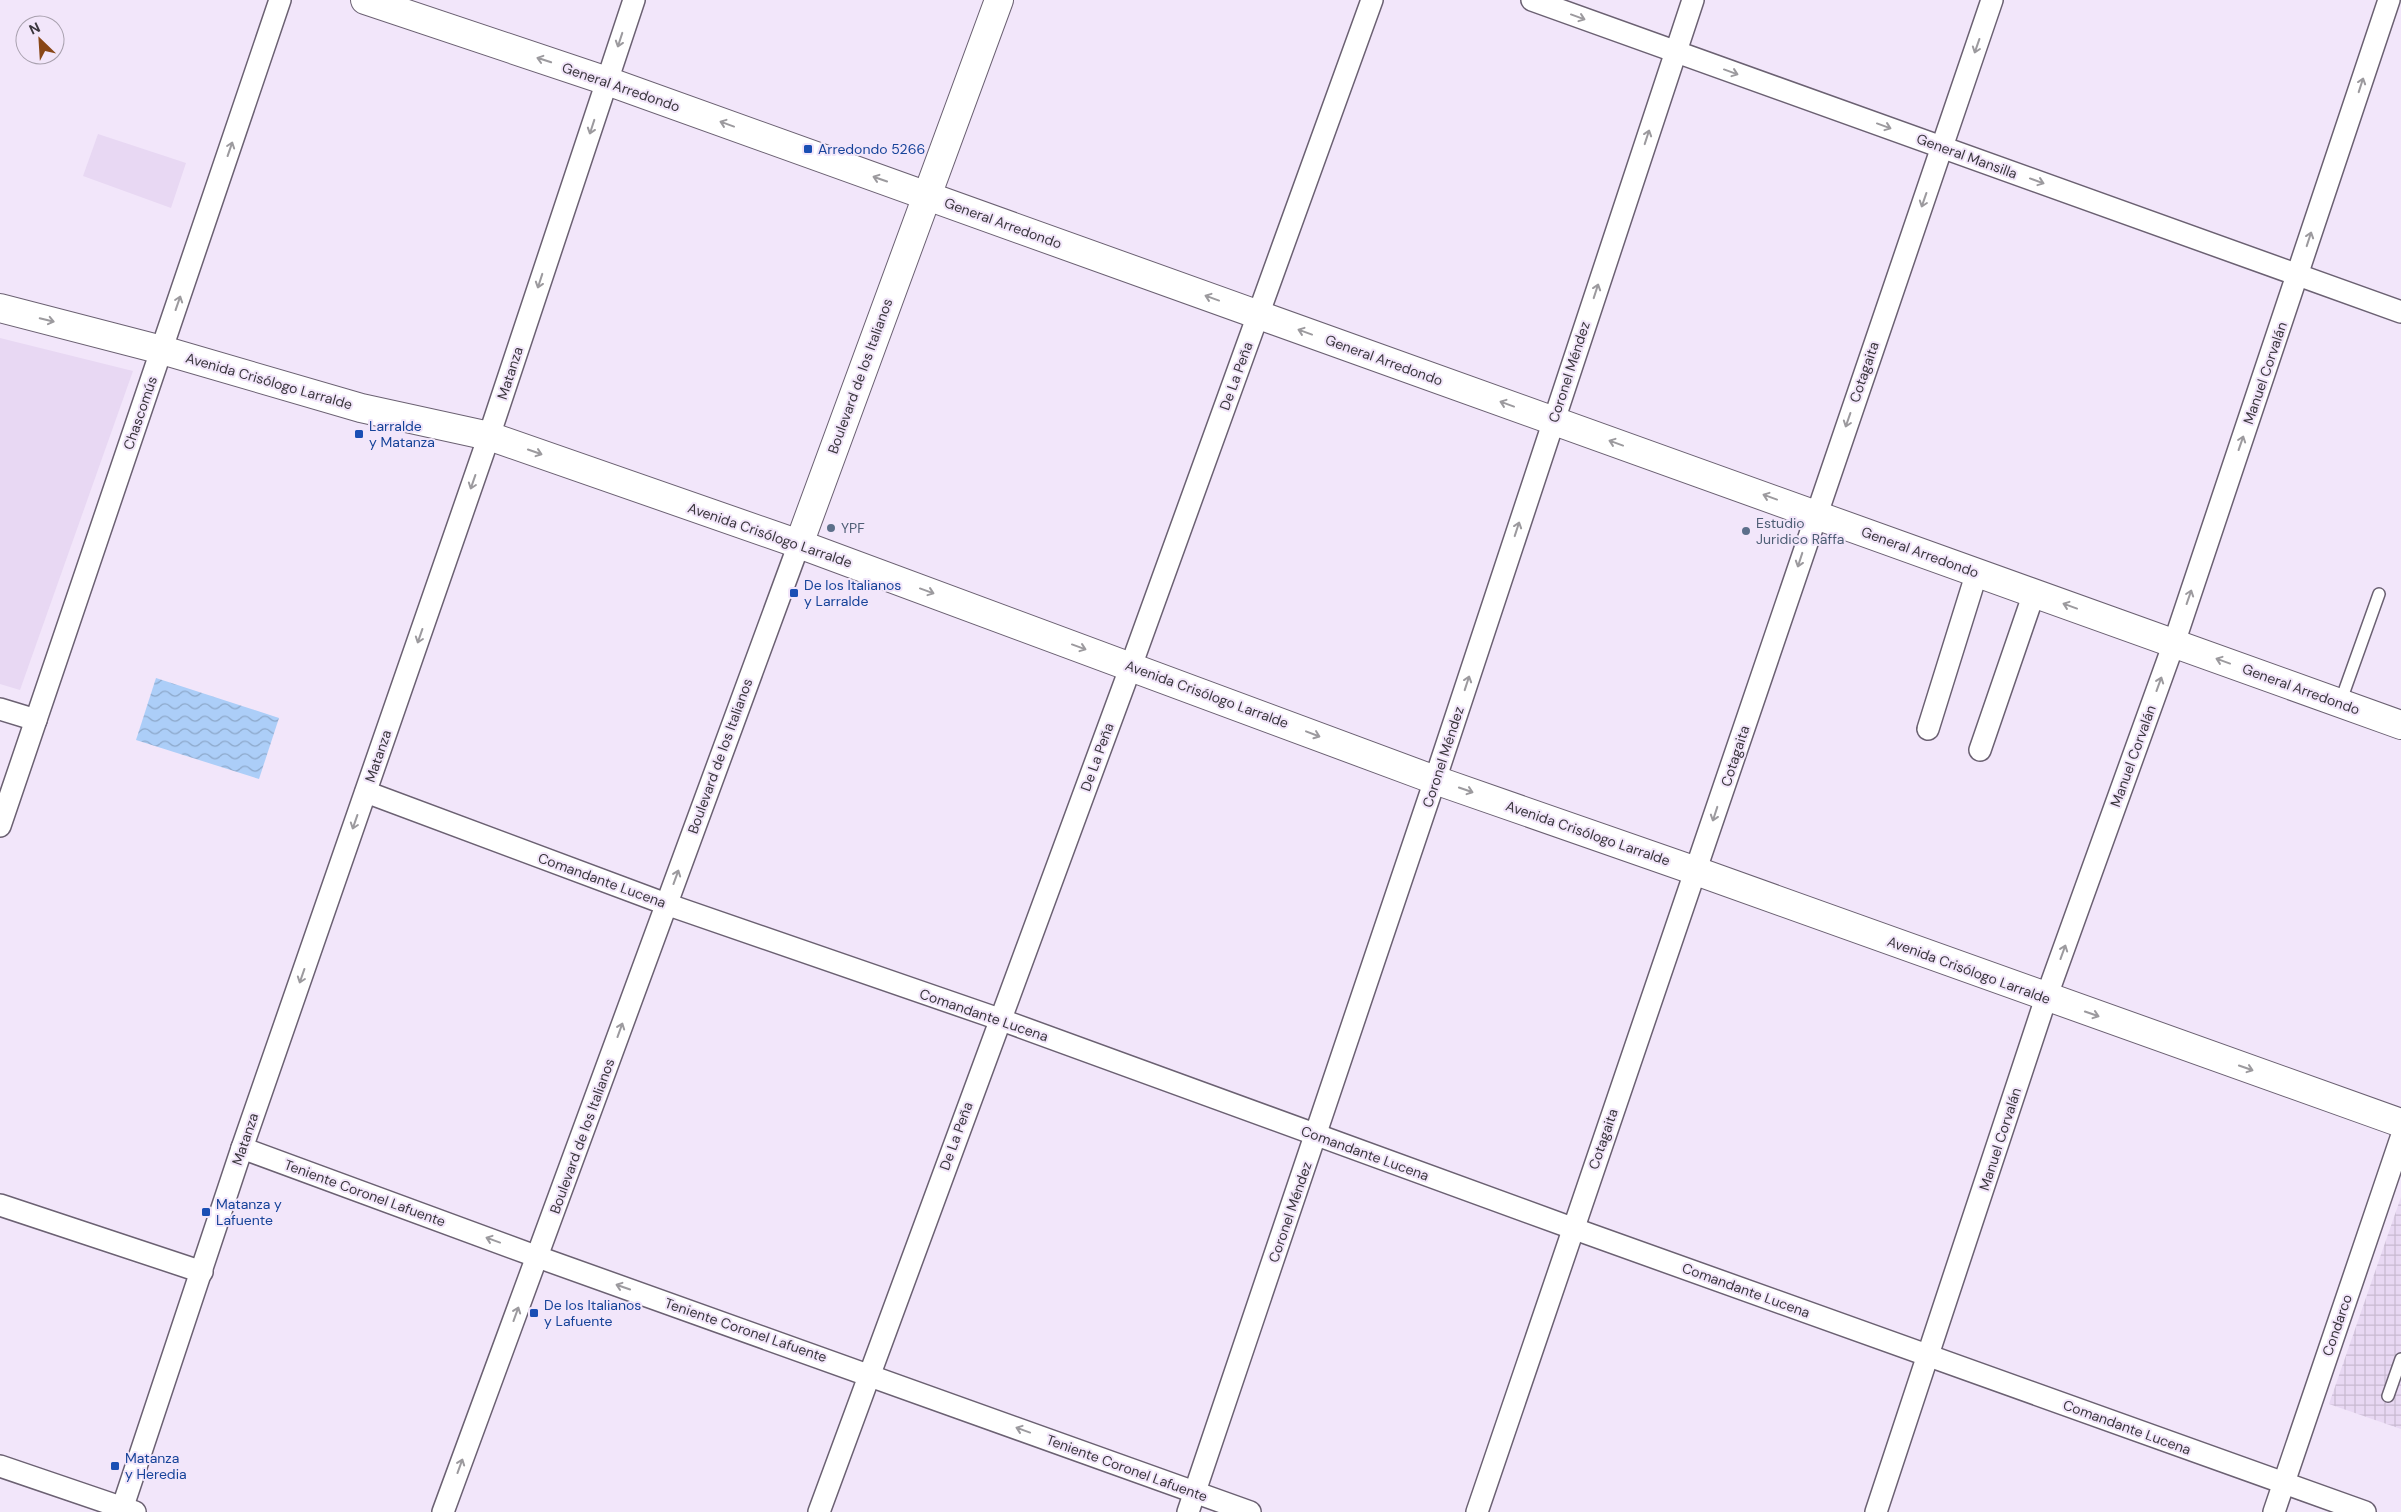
<svg xmlns="http://www.w3.org/2000/svg" width="2401" height="1512" font-family="'DM Sans',sans-serif">
<style>
.built{fill:#e8d8f3}
.industrial{fill:url(#industrial-grid)}
.water{fill:url(#water-waves)}
.lines{fill:none;stroke-linecap:round;stroke-linejoin:round}
.service-casing{stroke:#6b6172;stroke-width:14}
.minor-casing{stroke:#6b6172;stroke-width:24}
.tertiary-casing{stroke:#6b6172;stroke-width:30}
.service{stroke:#fff;stroke-width:11}
.minor{stroke:#fff;stroke-width:21}
.tertiary{stroke:#fff;stroke-width:28}
.oneway{stroke:#9c9a9e}
.transit-dot{fill:#1a4fb4;stroke:#f2e6fa;stroke-width:2}
.service-dot{fill:#5c6f8a;stroke:#f2e6fa;stroke-width:2}
.labels{text-anchor:middle;stroke-width:4;stroke-linejoin:round;paint-order:stroke}
.street-label{font-size:14px;fill:#3a363d;stroke:#f2e6fa}
.transit-label{font-size:14px;fill:#164399;stroke:#f2e6fa;text-anchor:start}
.service-label{font-size:14px;fill:#4e5e75;stroke:#f2e6fa;text-anchor:start}
</style>
<defs>
<pattern id="industrial-grid" width="8" height="8" patternUnits="userSpaceOnUse" patternTransform="scale(1.25)"><rect width="8" height="8" fill="#e8d8f3"/><path d="M0 4h8M4 0v8" fill="none" stroke="#c8bad1"/></pattern>
<pattern id="water-waves" width="16" height="10" patternUnits="userSpaceOnUse" patternTransform="scale(1.25)"><rect width="16" height="10" fill="#accef8"/><path d="M0 5q4-4 8 0t8 0" fill="none" stroke="#8da8ca"/></pattern>
</defs>
<rect width="100%" height="100%" fill="#f2e6fa"/>
<g class="built">
<polygon points="98,134 186,163 171,208 83,176"/>
<polygon points="0,338 133,371 20,690 0,684"/>
</g>
<polygon class="industrial" points="2401,1197 2401,1429 2329,1404"/>
<polygon class="water" points="156,678 279,718 259,779 136,740"/>
<g class="lines">
<g class="service-casing">
<g id="service">
<polyline points="2340,703 2379,594"/>
<polyline points="2388,1396 2401,1359"/>
</g>
</g>
<g class="minor-casing">
<g id="minor">
<polyline points="1532,0 2401,312"/>
<polyline points="0,709 36,720"/>
<polyline points="1928,729 1977,572"/>
<polyline points="1980,750 2034,593"/>
<polyline points="366,792 666,904 999,1019 1572,1228 2365,1512"/>
<polyline points="0,826 280,0"/>
<polyline points="242,1148 538,1257 1250,1512"/>
<polyline points="0,1205 202,1272"/>
<polyline points="0,1466 135,1512"/>
<polyline points="121,1512 242,1148 489,436 634,0"/>
<polyline points="443,1512 799,544"/>
<polyline points="819,1512 1131,666 1372,0"/>
<polyline points="1188,1512 1435,780 1693,0"/>
<polyline points="1477,1512 1992,0"/>
<polyline points="1876,1512 2046,998 2174,643 2389,0"/>
<polyline points="2274,1512 2401,1138"/>
</g>
</g>
<g class="tertiary-casing">
<g id="tertiary">
<polyline points="365,0 607,81 2401,725"/>
<polyline points="0,308 162,350 361,408 489,436 799,544 1435,780 1696,871 2401,1123"/>
<polyline points="799,544 999,0"/>
</g>
</g>
<use href="#service" class="service"/>
<use href="#minor" class="minor"/>
<use href="#tertiary" class="tertiary"/>
</g>
<defs><path id="oneway-shaft" d="M-6 0H5M1.5-3L5.5 0L1.5 3" fill="none" stroke-width="1.6" stroke-linecap="round" stroke-linejoin="round" transform="scale(1.25)"/></defs>
<g class="oneway">
<use href="#oneway-shaft" transform="translate(1578 17) rotate(20)"/>
<use href="#oneway-shaft" transform="translate(620 40) rotate(108)"/>
<use href="#oneway-shaft" transform="translate(1977 46) rotate(109)"/>
<use href="#oneway-shaft" transform="translate(544 60) rotate(-162)"/>
<use href="#oneway-shaft" transform="translate(1731 72) rotate(20)"/>
<use href="#oneway-shaft" transform="translate(2361 85) rotate(-72)"/>
<use href="#oneway-shaft" transform="translate(727 124) rotate(-160)"/>
<use href="#oneway-shaft" transform="translate(1884 126) rotate(20)"/>
<use href="#oneway-shaft" transform="translate(592 127) rotate(108)"/>
<use href="#oneway-shaft" transform="translate(1647 137) rotate(-72)"/>
<use href="#oneway-shaft" transform="translate(230 149) rotate(-71)"/>
<use href="#oneway-shaft" transform="translate(880 179) rotate(-161)"/>
<use href="#oneway-shaft" transform="translate(2037 181) rotate(20)"/>
<use href="#oneway-shaft" transform="translate(1924 200) rotate(109)"/>
<use href="#oneway-shaft" transform="translate(2309 239) rotate(-72)"/>
<use href="#oneway-shaft" transform="translate(540 281) rotate(108)"/>
<use href="#oneway-shaft" transform="translate(1596 291) rotate(-72)"/>
<use href="#oneway-shaft" transform="translate(1212 298) rotate(-160)"/>
<use href="#oneway-shaft" transform="translate(178 303) rotate(-71)"/>
<use href="#oneway-shaft" transform="translate(47 320) rotate(14)"/>
<use href="#oneway-shaft" transform="translate(1305 332) rotate(-160)"/>
<use href="#oneway-shaft" transform="translate(1507 404) rotate(-160)"/>
<use href="#oneway-shaft" transform="translate(1848 420) rotate(109)"/>
<use href="#oneway-shaft" transform="translate(1616 443) rotate(-160)"/>
<use href="#oneway-shaft" transform="translate(2241 443) rotate(-71)"/>
<use href="#oneway-shaft" transform="translate(535 452) rotate(19)"/>
<use href="#oneway-shaft" transform="translate(473 482) rotate(109)"/>
<use href="#oneway-shaft" transform="translate(1770 497) rotate(-160)"/>
<use href="#oneway-shaft" transform="translate(1517 529) rotate(-72)"/>
<use href="#oneway-shaft" transform="translate(1800 560) rotate(108)"/>
<use href="#oneway-shaft" transform="translate(927 591) rotate(20)"/>
<use href="#oneway-shaft" transform="translate(2189 597) rotate(-71)"/>
<use href="#oneway-shaft" transform="translate(2070 606) rotate(-160)"/>
<use href="#oneway-shaft" transform="translate(420 636) rotate(109)"/>
<use href="#oneway-shaft" transform="translate(1079 647) rotate(20)"/>
<use href="#oneway-shaft" transform="translate(2223 661) rotate(-160)"/>
<use href="#oneway-shaft" transform="translate(1467 683) rotate(-72)"/>
<use href="#oneway-shaft" transform="translate(2159 684) rotate(-70)"/>
<use href="#oneway-shaft" transform="translate(1313 734) rotate(21)"/>
<use href="#oneway-shaft" transform="translate(1466 790) rotate(19)"/>
<use href="#oneway-shaft" transform="translate(1715 814) rotate(108)"/>
<use href="#oneway-shaft" transform="translate(355 822) rotate(109)"/>
<use href="#oneway-shaft" transform="translate(676 877) rotate(-70)"/>
<use href="#oneway-shaft" transform="translate(2063 952) rotate(-70)"/>
<use href="#oneway-shaft" transform="translate(302 976) rotate(109)"/>
<use href="#oneway-shaft" transform="translate(2092 1014) rotate(19)"/>
<use href="#oneway-shaft" transform="translate(620 1030) rotate(-70)"/>
<use href="#oneway-shaft" transform="translate(2246 1068) rotate(19)"/>
<use href="#oneway-shaft" transform="translate(493 1240) rotate(-160)"/>
<use href="#oneway-shaft" transform="translate(623 1287) rotate(-161)"/>
<use href="#oneway-shaft" transform="translate(516 1314) rotate(-70)"/>
<use href="#oneway-shaft" transform="translate(1023 1430) rotate(-160)"/>
<use href="#oneway-shaft" transform="translate(460 1466) rotate(-70)"/>
</g>
<g class="transit-dot">
<rect x="803" y="144" width="10" height="10" rx="2.5"/>
<rect x="354" y="429" width="10" height="10" rx="2.5"/>
<rect x="789" y="588" width="10" height="10" rx="2.5"/>
<rect x="201" y="1207" width="10" height="10" rx="2.5"/>
<rect x="529" y="1308" width="10" height="10" rx="2.5"/>
<rect x="110" y="1461" width="10" height="10" rx="2.5"/>
</g>
<g class="service-dot">
<circle cx="831" cy="528" r="5"/>
<circle cx="1746" cy="531" r="5"/>
</g>
<g class="labels">
<g class="street-label">
<text transform="translate(621 87) rotate(19)" y="5">General Arredondo</text>
<text transform="translate(1967 156) rotate(20)" y="5">General Mansilla</text>
<text transform="translate(1003 223) rotate(20)" y="5">General Arredondo</text>
<text transform="translate(1384 360) rotate(20)" y="5">General Arredondo</text>
<text transform="translate(1569 372) rotate(-72)" y="5">Coronel Méndez</text>
<text transform="translate(1864 372) rotate(-71)" y="5">Cotagaita</text>
<text transform="translate(510 373) rotate(-72)" y="5">Matanza</text>
<text transform="translate(2265 373) rotate(-71)" y="5">Manuel Corvalán</text>
<text transform="translate(860 376) rotate(-70)" y="5">Boulevard de los Italianos</text>
<text transform="translate(1236 376) rotate(-70)" y="5">De La Peña</text>
<text transform="translate(269 381) rotate(16)" y="5">Avenida Crisólogo Larralde</text>
<text transform="translate(140 413) rotate(-71)" y="5">Chascomús</text>
<text transform="translate(770 535) rotate(19)" y="5">Avenida Crisólogo Larralde</text>
<text transform="translate(1920 552) rotate(20)" y="5">General Arredondo</text>
<text transform="translate(2301 689) rotate(20)" y="5">General Arredondo</text>
<text transform="translate(1207 694) rotate(20)" y="5">Avenida Crisólogo Larralde</text>
<text transform="translate(378 756) rotate(-71)" y="5">Matanza</text>
<text transform="translate(720 756) rotate(-70)" y="5">Boulevard de los Italianos</text>
<text transform="translate(1735 756) rotate(-72)" y="5">Cotagaita</text>
<text transform="translate(2133 756) rotate(-70)" y="5">Manuel Corvalán</text>
<text transform="translate(1097 757) rotate(-70)" y="5">De La Peña</text>
<text transform="translate(1443 757) rotate(-72)" y="5">Coronel Méndez</text>
<text transform="translate(1588 833) rotate(19)" y="5">Avenida Crisólogo Larralde</text>
<text transform="translate(602 880) rotate(20)" y="5">Comandante Lucena</text>
<text transform="translate(1969 970) rotate(20)" y="5">Avenida Crisólogo Larralde</text>
<text transform="translate(984 1015) rotate(19)" y="5">Comandante Lucena</text>
<text transform="translate(582 1136) rotate(-70)" y="5">Boulevard de los Italianos</text>
<text transform="translate(956 1136) rotate(-70)" y="5">De La Peña</text>
<text transform="translate(245 1139) rotate(-71)" y="5">Matanza</text>
<text transform="translate(1603 1139) rotate(-71)" y="5">Cotagaita</text>
<text transform="translate(2000 1139) rotate(-72)" y="5">Manuel Corvalán</text>
<text transform="translate(1365 1153) rotate(20)" y="5">Comandante Lucena</text>
<text transform="translate(365 1193) rotate(20)" y="5">Teniente Coronel Lafuente</text>
<text transform="translate(1290 1212) rotate(-71)" y="5">Coronel Méndez</text>
<text transform="translate(1746 1290) rotate(20)" y="5">Comandante Lucena</text>
<text transform="translate(2337 1325) rotate(-71)" y="5">Condarco</text>
<text transform="translate(746 1330) rotate(19)" y="5">Teniente Coronel Lafuente</text>
<text transform="translate(2127 1427) rotate(20)" y="5">Comandante Lucena</text>
<text transform="translate(1127 1468) rotate(20)" y="5">Teniente Coronel Lafuente</text>
</g>
<g class="transit-label">
<text x="818" y="154">Arredondo 5266</text>
<text x="369" y="431">Larralde<tspan x="369" dy="16">y Matanza</tspan></text>
<text x="804" y="590">De los Italianos<tspan x="804" dy="16">y Larralde</tspan></text>
<text x="216" y="1209">Matanza y<tspan x="216" dy="16">Lafuente</tspan></text>
<text x="544" y="1310">De los Italianos<tspan x="544" dy="16">y Lafuente</tspan></text>
<text x="125" y="1463">Matanza<tspan x="125" dy="16">y Heredia</tspan></text>
</g>
<g class="service-label">
<text x="1756" y="528">Estudio<tspan x="1756" dy="16">Juridico Raffa</tspan></text>
<text x="841" y="533">YPF</text>
</g>
</g>
<g transform="translate(40 40) rotate(335)"><circle r="24" fill="#f2e6fa" stroke="#a8a0ae"/>
<path d="M0-4L9 19L0 12L-9 19Z" fill="#894717"/>
<text y="-8" font-size="14" font-weight="bold" text-anchor="middle" fill="#3a363d">N</text>
</g>
</svg>
